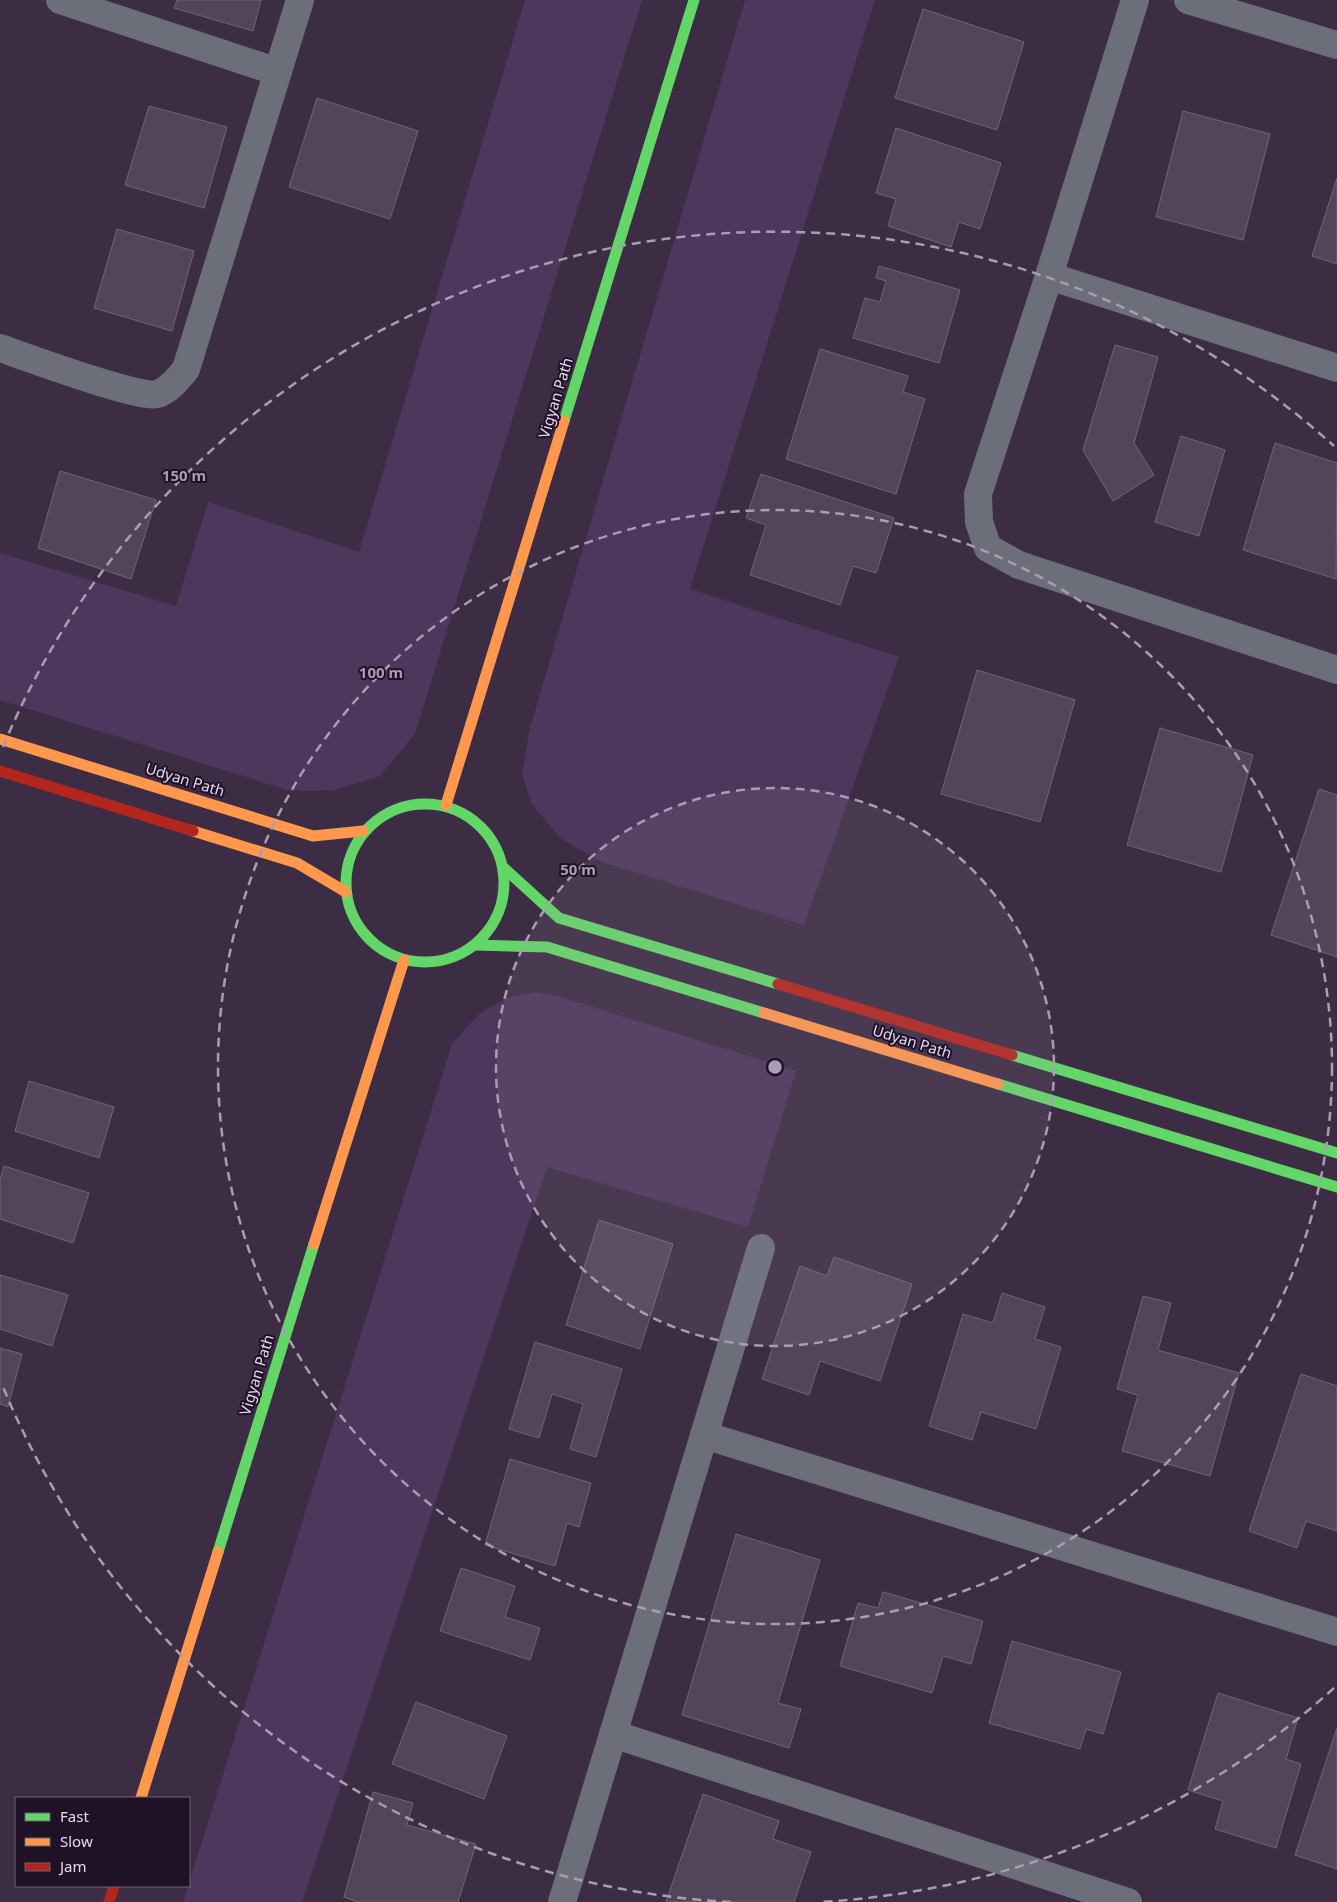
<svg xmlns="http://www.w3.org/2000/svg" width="1337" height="1902" font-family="'Noto Sans',sans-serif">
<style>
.green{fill:#4f365c}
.building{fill:#544457;stroke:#746376}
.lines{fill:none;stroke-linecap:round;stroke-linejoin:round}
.street{stroke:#6c6f7a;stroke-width:28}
.fast{stroke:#63d668;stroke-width:11}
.slow{stroke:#ff974d;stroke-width:11}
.jam{stroke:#b3261e;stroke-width:11}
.ring{fill:none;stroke:#ac9bb6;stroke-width:2.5;stroke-dasharray:9 6}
.labels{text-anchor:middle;stroke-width:4;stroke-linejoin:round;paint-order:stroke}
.street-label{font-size:15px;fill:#e8d7f4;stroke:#1f1227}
.centre{fill:#ac9bb6;stroke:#1f1227;stroke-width:2.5}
.ring-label{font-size:15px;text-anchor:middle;font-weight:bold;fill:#ac9bb6;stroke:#1f1227;stroke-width:4;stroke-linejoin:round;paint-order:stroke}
</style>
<rect width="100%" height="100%" fill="#3c2c44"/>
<g class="green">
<polygon points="525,0 642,0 415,734 380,776 335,790 291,791 0,700 0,553 176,606 208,502 359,552"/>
<polygon points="745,0 875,0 690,589 899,657 804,925 602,862 560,838 531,803 522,774 529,731"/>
<polygon points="537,992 564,998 796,1071 748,1227 547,1167 302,1902 183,1902 452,1044 479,1014 507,998"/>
</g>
<g class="building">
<polygon points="177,0 261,0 253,31 174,8"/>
<polygon points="923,9 1024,42 997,130 895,98"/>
<polygon points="317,98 418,131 390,219 289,187"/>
<polygon points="149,106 227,127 204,208 125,185"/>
<polygon points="1183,111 1270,134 1243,240 1156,217"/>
<polygon points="896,128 1001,163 980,229 959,222 951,247 888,226 896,199 876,193"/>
<polygon points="1337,178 1337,264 1312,256"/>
<polygon points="117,229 194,251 172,331 94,308"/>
<polygon points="879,266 960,290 939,363 853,338 865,298 880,302 886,281 876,278"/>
<polygon points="1115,345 1158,357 1134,443 1154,475 1113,501 1083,450"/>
<polygon points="820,349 908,376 903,392 925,399 896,494 786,459"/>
<polygon points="1181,436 1225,450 1199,536 1155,522"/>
<polygon points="1275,443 1337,463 1336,579 1243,550"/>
<polygon points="60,471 156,500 131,579 38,548"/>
<polygon points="761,474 894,518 876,573 853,566 840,605 750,575 766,525 746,518"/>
<polygon points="977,670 1075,700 1040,822 941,794"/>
<polygon points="1160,728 1253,755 1221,872 1127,845"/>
<polygon points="1319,789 1337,795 1337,957 1271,935"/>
<polygon points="29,1081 114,1107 99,1158 15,1131"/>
<polygon points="4,1166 89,1193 73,1243 0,1219 0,1179"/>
<polygon points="599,1220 673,1244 640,1349 566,1325"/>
<polygon points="834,1257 912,1284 880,1381 820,1361 809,1395 762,1379 800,1266 827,1276"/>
<polygon points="0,1275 68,1295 52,1346 0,1329"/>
<polygon points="1002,1293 1045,1307 1035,1339 1061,1347 1036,1429 981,1412 972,1440 929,1426 963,1314 993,1323"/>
<polygon points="1143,1296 1171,1303 1158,1350 1239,1373 1210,1476 1122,1451 1138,1395 1117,1389"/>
<polygon points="535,1342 622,1369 596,1457 570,1449 583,1404 552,1394 539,1438 509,1429"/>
<polygon points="0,1348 22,1354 8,1407 0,1404"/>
<polygon points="1301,1374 1337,1386 1337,1531 1306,1521 1297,1548 1249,1531"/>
<polygon points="510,1459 591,1483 579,1527 567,1523 555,1566 485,1545"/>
<polygon points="736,1534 820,1560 778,1703 801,1709 789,1748 682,1715"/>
<polygon points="461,1568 515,1586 505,1617 540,1628 530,1660 440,1631"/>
<polygon points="883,1592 983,1621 971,1664 943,1656 932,1693 840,1666 858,1603 878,1608"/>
<polygon points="1012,1641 1121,1672 1103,1734 1086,1729 1080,1749 989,1723"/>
<polygon points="1218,1693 1298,1718 1286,1759 1301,1764 1276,1848 1215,1829 1223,1801 1188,1790"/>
<polygon points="416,1702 507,1736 484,1799 392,1764"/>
<polygon points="1337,1728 1337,1869 1295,1855"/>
<polygon points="373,1792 413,1803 407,1825 476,1844 458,1902 358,1902 344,1897"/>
<polygon points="703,1794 779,1821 773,1839 811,1852 794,1902 666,1902"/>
</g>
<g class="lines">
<g class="street">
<polyline points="60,0 278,72"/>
<polyline points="1135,0 1049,276 978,494 979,522 988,548 1019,565 1337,670"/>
<polyline points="1188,0 1337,45"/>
<polyline points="1049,276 1337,368"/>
<path d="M0 348C23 356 142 400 158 394 170 389 178 379 186 369L300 0"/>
<polyline points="704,1435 1337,1632"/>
<polyline points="613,1734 1128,1902"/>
<polyline points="562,1902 761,1248"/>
</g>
<g class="fast">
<polyline points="564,421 694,0"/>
<circle cx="425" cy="883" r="79"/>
<polyline points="504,868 559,918 778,984"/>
<polyline points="475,945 547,947 764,1013"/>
<polyline points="1012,1055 1337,1153"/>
<polyline points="998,1084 1337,1187"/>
<polyline points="218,1552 314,1244"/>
</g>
<g class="slow">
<polyline points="0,739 313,836 363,831"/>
<polyline points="446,805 564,421"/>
<polyline points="193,831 297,863 346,892"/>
<polyline points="764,1013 998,1084"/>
<polyline points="314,1244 404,960"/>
<polyline points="141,1798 218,1552"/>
</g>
<g class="jam">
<polyline points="0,771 193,831"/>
<polyline points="778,984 1012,1055"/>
<polyline points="109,1902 114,1886"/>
</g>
</g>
<circle cx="775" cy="1067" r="279" fill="#ac9bb6" fill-opacity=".12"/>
<g class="ring">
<circle cx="775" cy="1067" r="279"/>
<circle cx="775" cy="1067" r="557"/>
<path d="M1334 1688A836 836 0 0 1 819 1902M731 1902A836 836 0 0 1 3 1387M3 747A836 836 0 0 1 1334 446"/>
</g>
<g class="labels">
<g class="street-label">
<text transform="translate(556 398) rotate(-73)" y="5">Vigyan Path</text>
<text transform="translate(185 780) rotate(17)" y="5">Udyan Path</text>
<text transform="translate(912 1042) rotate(17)" y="5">Udyan Path</text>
<text transform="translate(257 1375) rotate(-73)" y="5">Vigyan Path</text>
</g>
</g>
<circle cx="775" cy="1067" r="8" class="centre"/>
<g class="ring-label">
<text x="184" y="481">150 m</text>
<text x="381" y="678">100 m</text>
<text x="578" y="875">50 m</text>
</g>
<rect x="15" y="1797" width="175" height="90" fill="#1f1227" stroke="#6f6179"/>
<rect x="25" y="1813" width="25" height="8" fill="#63d668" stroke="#6f6179"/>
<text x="60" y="1822" font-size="15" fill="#e8d7f4">Fast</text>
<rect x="25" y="1838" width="25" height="8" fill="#ff974d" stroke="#6f6179"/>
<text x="60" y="1847" font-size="15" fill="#e8d7f4">Slow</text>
<rect x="25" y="1863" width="25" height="8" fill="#b3261e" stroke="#6f6179"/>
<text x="60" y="1872" font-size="15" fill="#e8d7f4">Jam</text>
</svg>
